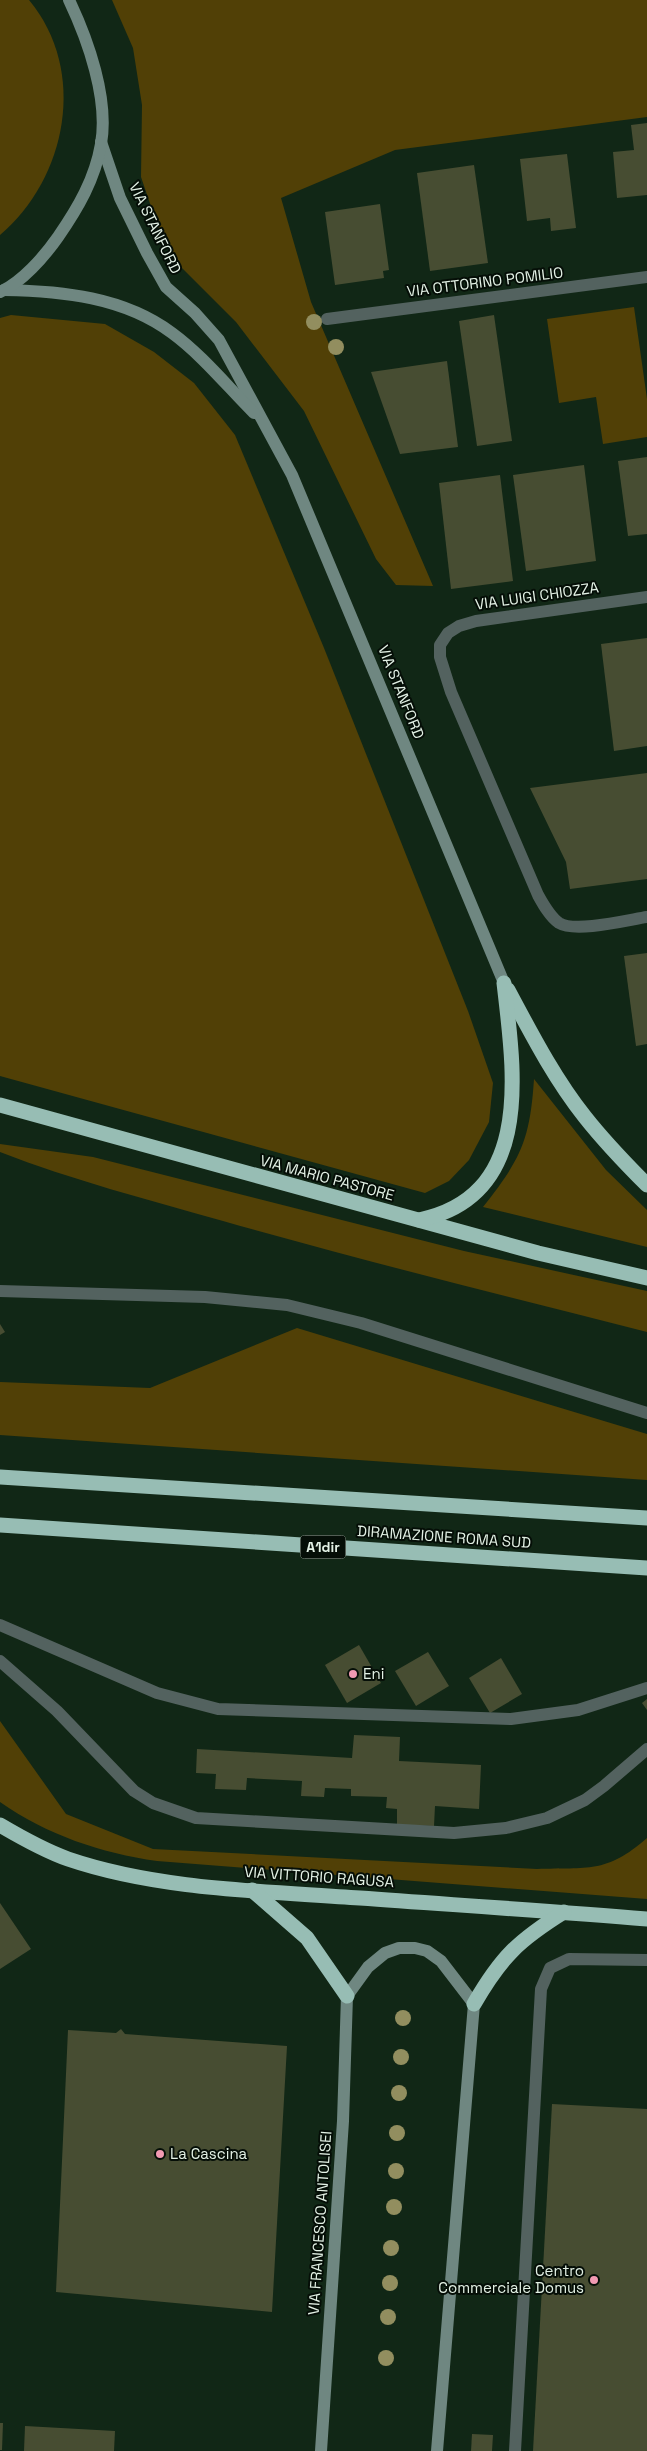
<svg xmlns="http://www.w3.org/2000/svg" width="647" height="2451" font-family="'Space Grotesk',sans-serif">
<style>
.green{fill:#514006}
.building{fill:#474d32}
.lines{fill:none;stroke-linecap:round;stroke-linejoin:round}
.lane{stroke:#53625f;stroke-width:12}
.street{stroke:#53625f;stroke-width:12}
.secondary{stroke:#6f8781;stroke-width:12}
.highway{stroke:#97bdb4;stroke-width:15}
.tree{fill:#928e5f}
.poi-dot{fill:#f19ab2;stroke:#050e07;stroke-width:2}
.labels{text-anchor:middle;stroke-width:4;stroke-linejoin:round;paint-order:stroke}
.shield{fill:#050e07;stroke:#a0ada2;stroke-width:1}
.shield-label{font-size:14px;font-weight:bold;fill:#e3f1e5}
.street-label{font-size:15px;fill:#e3f1e5;stroke:#050e07}
.poi-label{font-size:15px;fill:#e3f1e5;stroke:#050e07;text-anchor:start}
</style>
<rect width="100%" height="100%" fill="#112716"/>
<g class="green">
<path d="M0 0H29C88 71 67 178 0 235Z"/>
<polygon points="112,0 647,0 647,117 395,150 281,198 311,302 433,586 396,585 376,559 304,411 236,322 176,262 159,230 141,177 142,105 133,48"/>
<polygon points="634,307 647,399 647,437 603,444 596,397 559,403 547,319"/>
<polygon points="11,315 105,324 154,352 194,383 235,435 324,648 468,1011 493,1083 489,1122 469,1160 449,1181 425,1193 0,1076 0,318"/>
<path d="M534 1079 606 1170 647 1210V1247L483 1207C521 1159 530 1140 534 1079Z"/>
<path d="M0 1144 93 1157 464 1251 647 1291V1332C505 1296 364 1261 223 1221 149 1200 72 1180 0 1152Z"/>
<polygon points="297,1328 647,1434 647,1480 0,1435 0,1382 150,1388"/>
<path d="M0 1721 66 1814 153 1849 537 1869C588 1867 606 1874 647 1838V1899L157 1861C101 1853 47 1835 0 1802Z"/>
</g>
<g class="building">
<polygon points="647,123 647,195 617,198 613,152 634,150 631,125"/>
<polygon points="567,154 576,228 551,231 550,218 527,221 520,159"/>
<polygon points="474,165 488,263 430,271 417,173"/>
<polygon points="380,204 389,270 383,271 384,278 335,285 325,212"/>
<polygon points="494,315 512,441 477,446 459,321"/>
<polygon points="447,361 458,447 400,454 371,372"/>
<polygon points="647,457 647,534 628,536 618,461"/>
<polygon points="584,465 596,561 526,571 513,475"/>
<polygon points="500,475 513,581 451,589 439,483"/>
<polygon points="647,638 647,746 614,751 601,644"/>
<polygon points="647,773 647,879 570,889 566,862 530,788"/>
<polygon points="647,953 647,1044 636,1046 624,956"/>
<polygon points="0,1324 5,1332 0,1335"/>
<polygon points="359,1645 381,1683 347,1703 325,1665"/>
<polygon points="428,1652 449,1686 416,1706 395,1671"/>
<polygon points="501,1658 522,1694 490,1713 469,1678"/>
<polygon points="647,1699 647,1710 642,1703"/>
<polygon points="354,1735 400,1737 399,1761 481,1765 479,1809 435,1806 434,1826 397,1825 397,1809 386,1808 387,1797 351,1796 351,1789 325,1788 324,1797 301,1796 302,1781 247,1778 246,1790 215,1789 216,1774 196,1773 197,1749 352,1758"/>
<polygon points="0,1903 31,1949 0,1969"/>
<polygon points="121,2029 125,2034 287,2046 272,2312 56,2292 68,2030 116,2033"/>
<polygon points="552,2104 647,2109 647,2451 533,2451"/>
<polygon points="0,2423 3,2423 2,2450 0,2450"/>
<polygon points="25,2426 115,2431 114,2451 24,2451"/>
<polygon points="472,2434 493,2435 492,2451 471,2451"/>
</g>
<g class="lines">
<g class="lane">
<polyline points="0,1291 205,1297 287,1305 361,1323 647,1413"/>
<polyline points="0,1625 157,1693 218,1709 511,1719 578,1710 647,1688"/>
<polyline points="0,1661 57,1711 134,1791 153,1803 196,1818 454,1833 506,1828 547,1818 585,1800 604,1786 647,1749"/>
<polyline points="515,2451 541,1989 550,1968 569,1959 647,1960"/>
</g>
<g class="street">
<polyline points="327,319 647,277"/>
<path d="M647 597 476 621 459 626 448 633 440 645V657L451 692 538 895C543 904 550 917 559 923 575 933 628 920 647 917"/>
</g>
<g class="secondary">
<polyline points="101,142 120,198 147,253 166,287 195,313 219,340 292,475 504,983"/>
<path d="M4 290C62 291 124 297 172 333 202 355 227 386 254 413"/>
<path d="M0 292C22 282 44 257 58 237 78 208 95 179 101 144 109 99 88 40 69 0"/>
<polyline points="321,2451 343,2121 347,1996 368,1967 385,1953 399,1948 415,1948 427,1951 441,1961 474,2004 437,2451"/>
</g>
<g class="highway">
<path d="M508 990C531 1033 554 1078 585 1117 604 1141 625 1163 647 1185"/>
<polyline points="0,1105 538,1253 647,1278"/>
<path d="M419 1220C535 1196 514 1071 504 983"/>
<polyline points="0,1477 647,1518"/>
<polyline points="0,1525 647,1568"/>
<path d="M0 1825C22 1838 43 1850 68 1859 159 1890 264 1891 360 1898 456 1905 551 1911 647 1919"/>
<polyline points="252,1890 307,1938 347,1996"/>
<path d="M474 2004C501 1957 519 1940 564 1912"/>
</g>
</g>
<g class="tree">
<circle cx="314" cy="322" r="8"/>
<circle cx="336" cy="347" r="8"/>
<circle cx="403" cy="2018" r="8"/>
<circle cx="401" cy="2057" r="8"/>
<circle cx="399" cy="2093" r="8"/>
<circle cx="397" cy="2133" r="8"/>
<circle cx="396" cy="2171" r="8"/>
<circle cx="394" cy="2207" r="8"/>
<circle cx="391" cy="2248" r="8"/>
<circle cx="390" cy="2283" r="8"/>
<circle cx="388" cy="2317" r="8"/>
<circle cx="386" cy="2358" r="8"/>
</g>
<g class="poi-dot">
<circle cx="353" cy="1674" r="5"/>
<circle cx="160" cy="2154" r="5"/>
<circle cx="594" cy="2280" r="5"/>
</g>
<g class="labels">
<rect class="shield" x="300.5" y="1535.5" width="45" height="23" rx="4"/>
<g class="shield-label">
<text x="323" y="1552">A1dir</text>
</g>
<g class="street-label">
<text transform="translate(155 228) rotate(64)" y="5">VIA STANFORD</text>
<text transform="translate(485 282) rotate(-7)" y="5">VIA OTTORINO POMILIO</text>
<text transform="translate(537 596) rotate(-8)" y="5">VIA LUIGI CHIOZZA</text>
<text transform="translate(401 692) rotate(68)" y="5">VIA STANFORD</text>
<text transform="translate(327 1178) rotate(15)" y="5">VIA MARIO PASTORE</text>
<text transform="translate(444 1537) rotate(4)" y="5">DIRAMAZIONE ROMA SUD</text>
<text transform="translate(319 1877) rotate(4)" y="5">VIA VITTORIO RAGUSA</text>
<text transform="translate(320 2223) rotate(-86)" y="5">VIA FRANCESCO ANTOLISEI</text>
</g>
<g class="poi-label">
<text x="363" y="1679">Eni</text>
<text x="170" y="2159">La Cascina</text>
<text x="584" y="2276" text-anchor="end">Centro<tspan x="584" dy="17">Commerciale Domus</tspan></text>
</g>
</g>
</svg>
